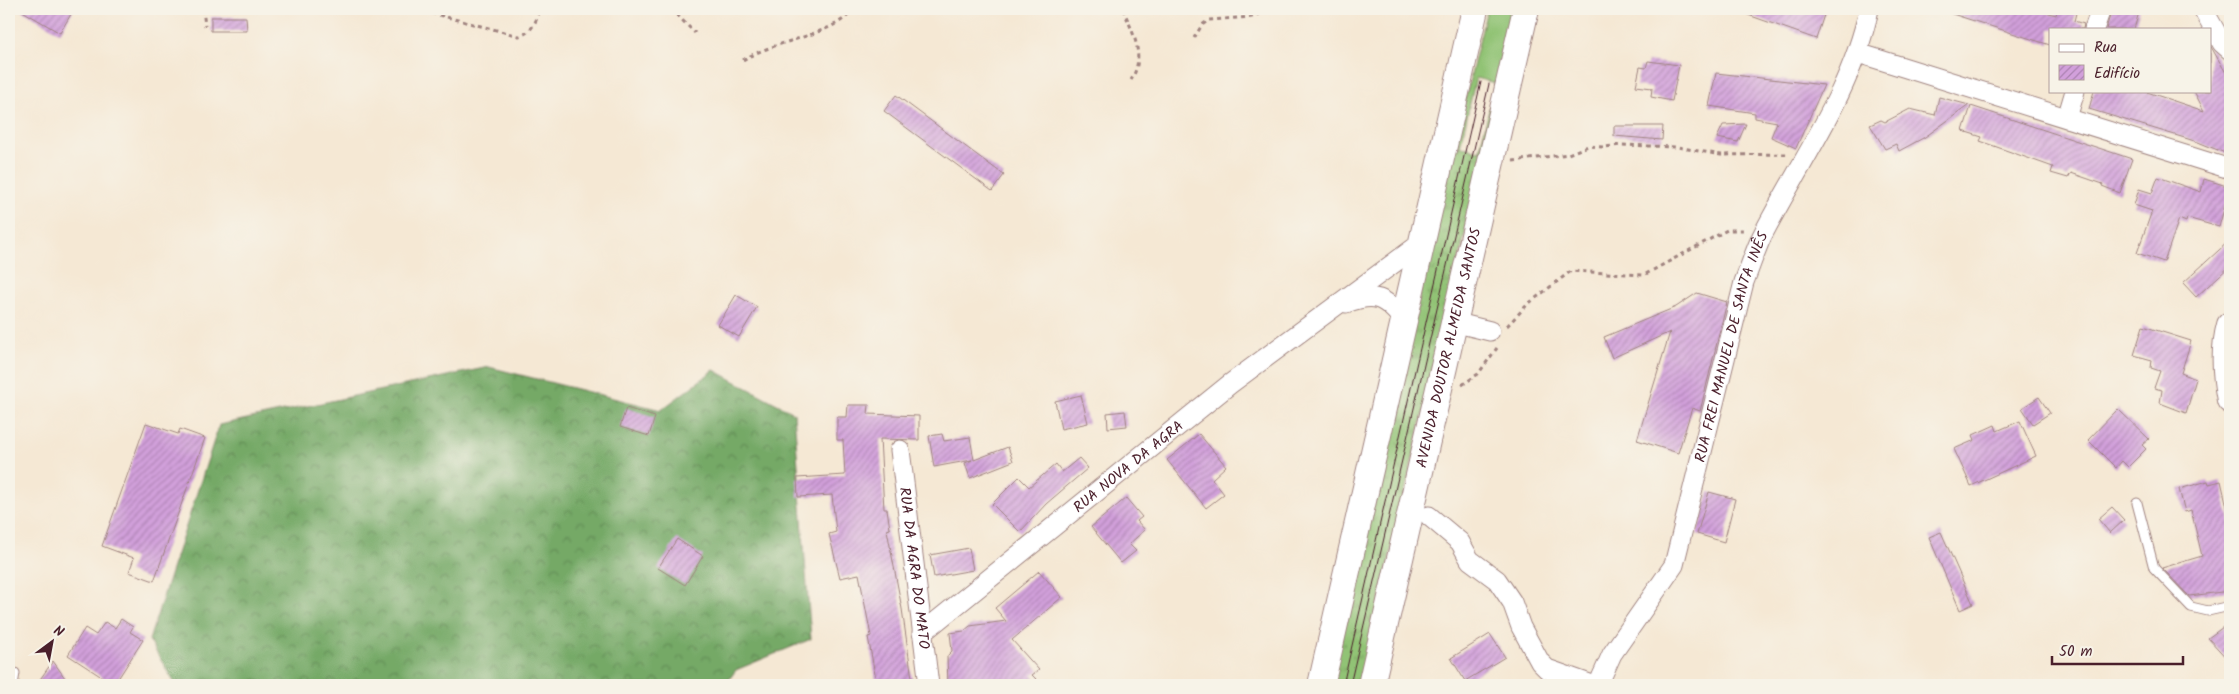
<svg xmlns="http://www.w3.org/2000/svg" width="2239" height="694" font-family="Kalam,sans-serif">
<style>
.grass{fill:url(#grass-tufts);stroke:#6e7150}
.forest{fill:url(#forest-crowns);stroke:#5f6448}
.green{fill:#91c374;stroke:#6e7150}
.building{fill:url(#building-hatch)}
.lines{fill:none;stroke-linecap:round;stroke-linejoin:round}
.lane-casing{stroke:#a08480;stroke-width:11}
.street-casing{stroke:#a08480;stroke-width:21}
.secondary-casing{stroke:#a08480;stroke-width:28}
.path{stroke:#a08480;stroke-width:3;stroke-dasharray:4 4;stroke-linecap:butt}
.lane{stroke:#fff;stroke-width:9}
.street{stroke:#fff;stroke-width:19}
.secondary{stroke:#fff;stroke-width:26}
.tram{stroke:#4a1f2b;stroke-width:1}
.labels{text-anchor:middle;stroke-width:4;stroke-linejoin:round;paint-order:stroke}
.street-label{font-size:15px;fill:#4a1f2b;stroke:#f7f3e8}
</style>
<defs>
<pattern id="grass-tufts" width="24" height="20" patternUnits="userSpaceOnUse" patternTransform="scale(1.25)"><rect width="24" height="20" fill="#91c374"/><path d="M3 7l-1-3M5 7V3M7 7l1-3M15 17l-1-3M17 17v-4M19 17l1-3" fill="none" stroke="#789e5f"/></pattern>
<pattern id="forest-crowns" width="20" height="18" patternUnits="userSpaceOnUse" patternTransform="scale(1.25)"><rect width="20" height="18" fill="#74a966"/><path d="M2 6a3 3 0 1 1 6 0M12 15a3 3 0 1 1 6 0" fill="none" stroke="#618954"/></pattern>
<pattern id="building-hatch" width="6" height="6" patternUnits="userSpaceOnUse" patternTransform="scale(1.25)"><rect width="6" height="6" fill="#d2a0db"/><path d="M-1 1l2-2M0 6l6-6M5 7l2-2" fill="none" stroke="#ac82b2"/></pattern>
</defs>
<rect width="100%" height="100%" fill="#f7f3e8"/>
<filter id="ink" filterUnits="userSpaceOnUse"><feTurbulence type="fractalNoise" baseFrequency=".02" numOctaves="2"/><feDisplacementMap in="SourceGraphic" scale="10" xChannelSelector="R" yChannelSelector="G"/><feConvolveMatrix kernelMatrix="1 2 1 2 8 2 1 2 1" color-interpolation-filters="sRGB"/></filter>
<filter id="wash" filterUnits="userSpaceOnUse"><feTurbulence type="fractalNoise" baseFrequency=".0096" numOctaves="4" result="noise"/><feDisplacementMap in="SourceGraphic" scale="20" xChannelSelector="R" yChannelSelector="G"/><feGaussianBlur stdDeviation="1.12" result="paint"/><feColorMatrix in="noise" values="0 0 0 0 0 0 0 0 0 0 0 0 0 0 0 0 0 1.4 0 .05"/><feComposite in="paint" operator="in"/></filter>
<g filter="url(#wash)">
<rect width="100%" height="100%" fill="#f5e8d4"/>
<polygon class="grass" points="1454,145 1484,152 1360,685 1331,685"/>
<polygon class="forest" points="489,367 661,410 714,370 794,413 811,639 736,670 725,685 176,685 149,640 219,425"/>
<polygon class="green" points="1487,9 1516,9 1484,152 1480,150 1495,83 1476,78 1460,146 1454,145"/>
<g id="blocks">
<g class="building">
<polygon points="19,9 74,9 60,33"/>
<polygon points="1738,9 1826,9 1816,39 1737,11"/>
<polygon points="1946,9 2035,9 2056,15 2058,9 2077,9 2074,21 2084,24 2083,29 2050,29 2050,45 1946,12"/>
<polygon points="2112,9 2140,9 2134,29 2106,29"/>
<polygon points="211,17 246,17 247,31 211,31"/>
<polygon points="2210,45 2230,80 2230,155 2198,142 2089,109 2094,91 2144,91 2204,111 2194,91 2210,91"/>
<polygon points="1648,61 1679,65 1672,101 1651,97 1652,88 1636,86 1640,67 1646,68"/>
<polygon points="1716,73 1824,85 1796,148 1771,137 1777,122 1755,118 1755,113 1709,106"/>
<polygon points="896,95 1004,175 992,191 884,111"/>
<polygon points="1939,97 1969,105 1925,137 1899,151 1896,144 1885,149 1870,125 1881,120 1885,122 1910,109 1935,115"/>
<polygon points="1971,106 2132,159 2120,193 2102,186 2103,184 2071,173 2068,178 2051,173 2053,167 1980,141 1982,137 1963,131"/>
<polygon points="1746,124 1738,142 1717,138 1723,125"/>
<polygon points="1614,126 1663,126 1662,140 1614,136"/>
<polygon points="2158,177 2201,192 2204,179 2230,187 2219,227 2187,218 2186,222 2179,219 2164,262 2137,253 2152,211 2134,205 2139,189 2152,193"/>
<polygon points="2230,240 2230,266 2196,297 2183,283"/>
<polygon points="1697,293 1727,302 1700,411 1692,408 1678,453 1637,440 1670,332 1612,358 1604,337 1676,307"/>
<polygon points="736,295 757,307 739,337 718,325"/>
<polygon points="2143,326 2191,341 2181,373 2196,379 2186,413 2160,403 2162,390 2154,388 2160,371 2151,368 2152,360 2134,355"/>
<polygon points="1081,395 1088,423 1061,429 1055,401"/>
<polygon points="2039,397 2050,413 2033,424 2022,408"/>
<polygon points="848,405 869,405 868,414 919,416 919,440 880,439 884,509 887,509 890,529 887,530 902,609 913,685 877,685 868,637 871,636 859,574 840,578 829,534 836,532 832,495 798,497 797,478 845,475 843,440 837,440 837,417 847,417"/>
<polygon points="626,408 655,417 649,436 620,427"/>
<polygon points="2118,409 2149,439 2142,445 2146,449 2128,467 2122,461 2116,468 2088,440"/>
<polygon points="1125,411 1127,426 1108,428 1107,413"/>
<polygon points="2020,421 2036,456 1971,486 1954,449 1975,440 1973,435 1995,425 1997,431"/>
<polygon points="146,423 178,434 180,429 205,438 154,581 129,572 134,558 102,546"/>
<polygon points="942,434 944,441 970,437 974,460 1008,447 1013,461 970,478 965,463 972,460 934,467 929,436"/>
<polygon points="1199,434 1226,466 1212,479 1224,494 1206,508 1167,460"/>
<polygon points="1079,458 1088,468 1046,504 1020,532 992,504 1019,477 1029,487 1056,464 1062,472"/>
<polygon points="2208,481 2209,484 2221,481 2230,520 2230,591 2189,596 2162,568 2202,556 2191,510 2185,512 2179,489"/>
<polygon points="1709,492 1735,499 1724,542 1697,534"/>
<polygon points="1126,498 1142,517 1137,521 1145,530 1129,544 1136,551 1121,563 1091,527"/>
<polygon points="2112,507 2124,520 2110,533 2098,519"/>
<polygon points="1941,532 1973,604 1960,610 1929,537"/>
<polygon points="677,539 703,556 685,585 658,568"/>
<polygon points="969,548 973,570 934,577 930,555"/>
<polygon points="1039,571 1062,597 1012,640 1039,670 1032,675 1042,685 948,685 947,656 952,651 950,633 964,631 970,626 1006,621 995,608"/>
<polygon points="121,619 133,627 130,632 143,640 114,685 68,655 85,628 96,635 105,622 115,628"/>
<polygon points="2230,622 2230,662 2208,638"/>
<polygon points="1490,634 1505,657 1465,681 1451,658"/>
<polygon points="53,661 65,678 60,685 36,685"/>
</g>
</g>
</g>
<g filter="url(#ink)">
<use href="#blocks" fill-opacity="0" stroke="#a08480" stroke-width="1"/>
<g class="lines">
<g class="lane-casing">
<g id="lane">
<polyline points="2137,503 2154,568 2191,607 2208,611 2230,606"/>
<polyline points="13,685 15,673"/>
</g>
</g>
<g class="street-casing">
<g id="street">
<polyline points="2203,9 2222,43 2230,50"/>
<polyline points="2094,29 2101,9"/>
<polyline points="1858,53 2230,169"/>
<polyline points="2067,118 2075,91"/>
<path d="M1346 303C1376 292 1385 297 1405 322"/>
<polyline points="1453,322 1490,331"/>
<path id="s1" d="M900 450 929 685"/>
<polyline points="1429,516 1460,542 1470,560 1497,580 1512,602 1521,627 1540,662 1547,669 1592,685"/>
<path id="s2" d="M922 633 1230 384 1421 243"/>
<path id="s3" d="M1598 685 1612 654 1674 565 1744 282C1750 267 1755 251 1762 236 1800 162 1852 91 1869 9"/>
</g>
</g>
<g class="secondary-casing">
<g id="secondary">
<path d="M2230 325C2223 350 2225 375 2230 400"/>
<polyline points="1321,685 1475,9"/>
<path id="s4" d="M1371 685 1526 9"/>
</g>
</g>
<g class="path">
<polyline points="203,9 205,26"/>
<path d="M416 9 519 36C532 33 537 20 540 9"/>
<polyline points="671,9 695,33"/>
<path d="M1123 9C1133 33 1146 56 1131 80"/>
<polyline points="1194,38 1202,25 1209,20 1252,17 1270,9"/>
<path d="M743 60C774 40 834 36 854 9"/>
<polyline points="1513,161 1568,154 1588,146 1604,147 1622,145 1677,147 1721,155 1788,154"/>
<polyline points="1507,326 1528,304 1571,271 1644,275 1727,230 1745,230"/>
<polyline points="1462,385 1478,374 1497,348"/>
</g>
<use href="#lane" class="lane"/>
<use href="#street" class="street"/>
<use href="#secondary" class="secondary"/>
<g class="tram">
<polyline points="1343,685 1481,82"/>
<polyline points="1350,685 1489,84"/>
</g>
</g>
</g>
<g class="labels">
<g class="street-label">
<text dy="5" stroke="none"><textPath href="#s4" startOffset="346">AVENIDA DOUTOR ALMEIDA SANTOS</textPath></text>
<text dy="5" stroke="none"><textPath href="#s3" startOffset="368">RUA FREI MANUEL DE SANTA INÊS</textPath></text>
<text dy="5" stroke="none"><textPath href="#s2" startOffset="265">RUA NOVA DA AGRA</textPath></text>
<text dy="5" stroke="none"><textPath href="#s1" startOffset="119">RUA DA AGRA DO MATO</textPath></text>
</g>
</g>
<rect width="2239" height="694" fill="none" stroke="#f7f3e8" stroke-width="30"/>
<rect x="2049" y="28" width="162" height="65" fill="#f7f3e8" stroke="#b29e9c"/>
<rect x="2059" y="44" width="25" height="8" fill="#ffffff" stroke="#b29e9c"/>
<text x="2094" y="52" font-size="15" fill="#4a1f2b">Rua</text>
<rect x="2059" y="65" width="25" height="15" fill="url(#building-hatch)" stroke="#b29e9c"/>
<text x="2094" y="78" font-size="15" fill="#4a1f2b">Edifício</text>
<g transform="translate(52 642) rotate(32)" stroke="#f7f3e8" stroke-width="4" paint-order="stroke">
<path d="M0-4L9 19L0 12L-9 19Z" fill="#4a1f2b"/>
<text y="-8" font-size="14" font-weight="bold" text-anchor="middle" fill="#4a1f2b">N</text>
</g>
<path d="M2052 656v8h131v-8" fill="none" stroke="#4a1f2b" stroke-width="2.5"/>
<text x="2059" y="656" font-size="15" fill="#4a1f2b" stroke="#f7f3e8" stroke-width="4" paint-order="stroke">50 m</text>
</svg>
